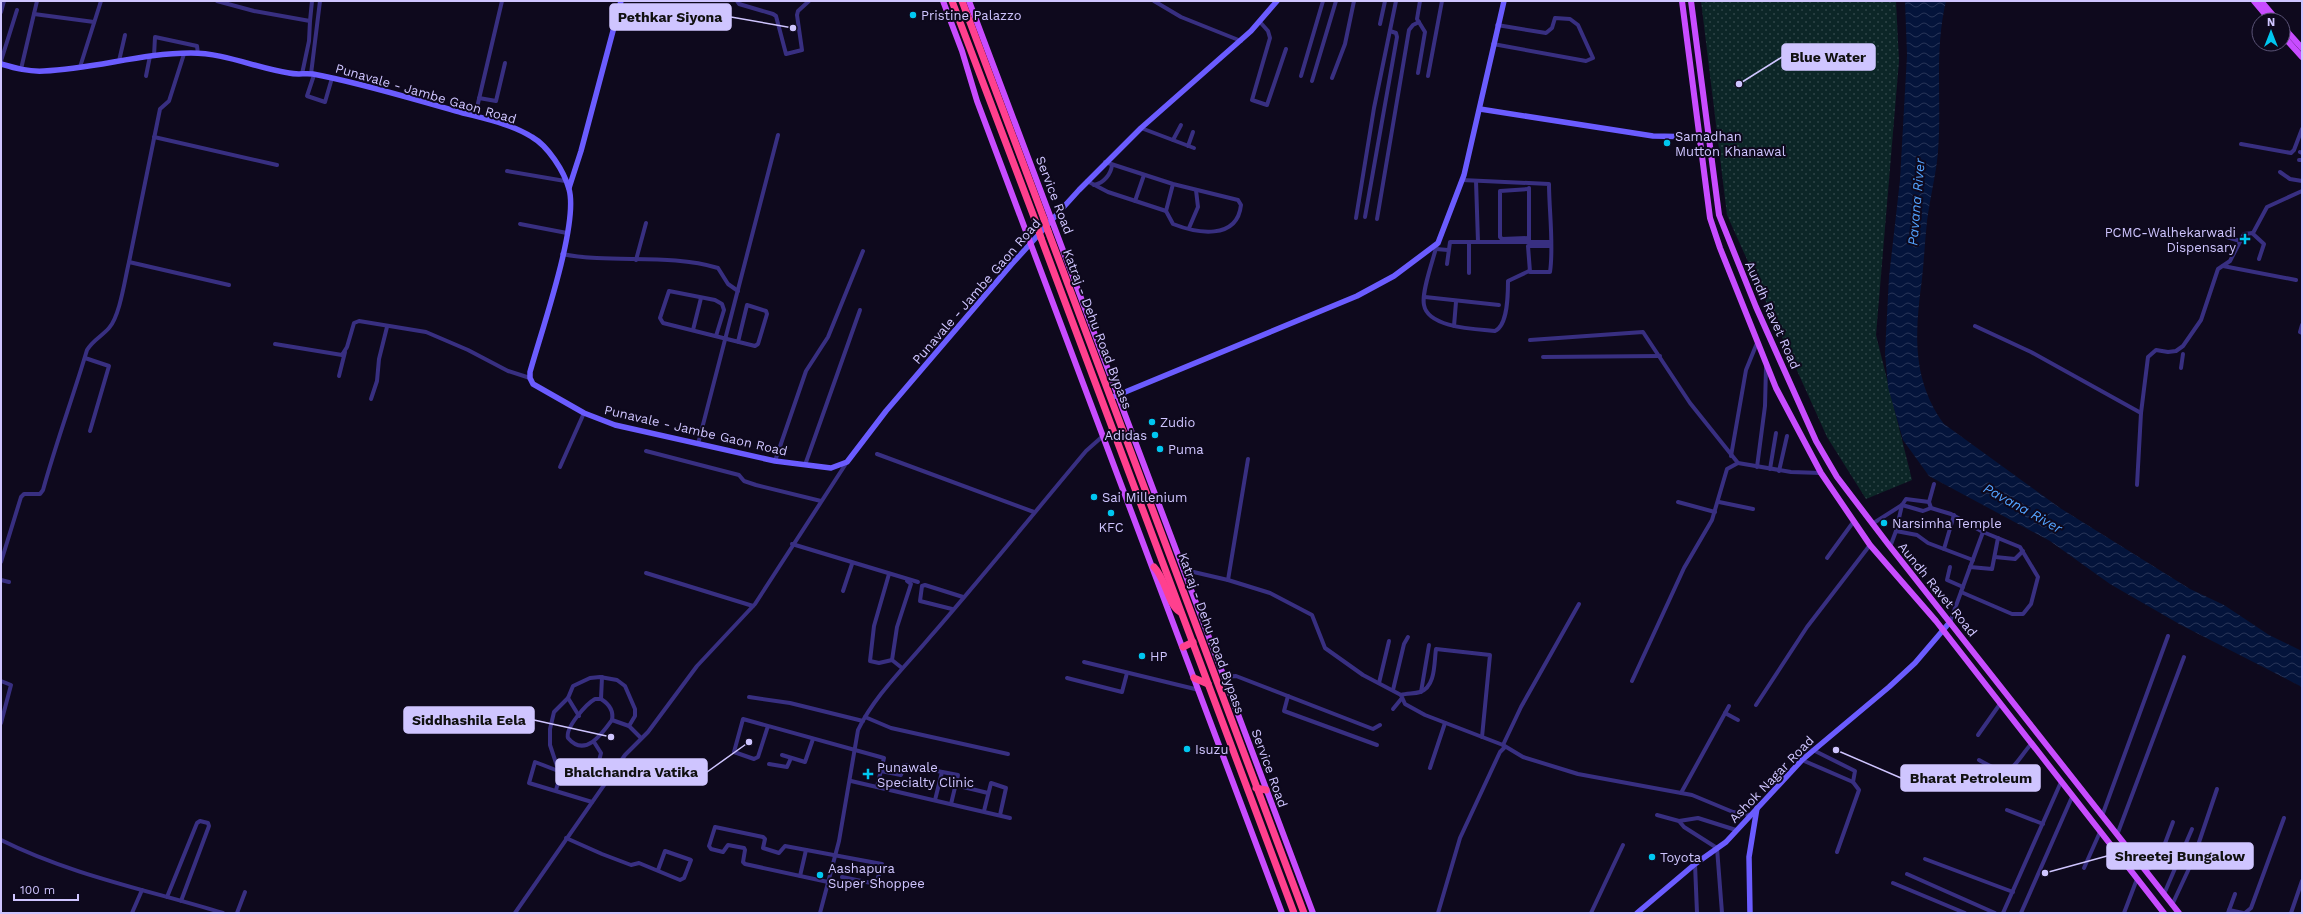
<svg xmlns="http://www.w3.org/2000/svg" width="2303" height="914" font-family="'Work Sans',sans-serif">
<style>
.grass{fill:url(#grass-dots)}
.water{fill:url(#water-waves)}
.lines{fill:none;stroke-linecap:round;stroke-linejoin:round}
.street{stroke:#382f81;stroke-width:4}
.secondary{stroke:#6b5cff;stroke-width:5.5}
.primary{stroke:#c84cff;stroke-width:6}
.highway{stroke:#ff408e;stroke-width:7}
.highway-bridge{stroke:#ff408e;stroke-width:7}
.poi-dot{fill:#00c7f0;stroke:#0e091d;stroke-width:1.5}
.labels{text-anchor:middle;stroke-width:4;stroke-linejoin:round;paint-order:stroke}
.poi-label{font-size:13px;fill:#cfc5ff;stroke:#0e091d;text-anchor:start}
.street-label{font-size:13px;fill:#cfc5ff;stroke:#0e091d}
.water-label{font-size:14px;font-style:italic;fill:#53a3ff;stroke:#0e091d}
.leader{fill:none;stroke:#cfc5ff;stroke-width:1.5}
.callout-dot{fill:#cfc5ff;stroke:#0e091d;stroke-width:1.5}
.callout{fill:#cfc5ff;stroke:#cfc5ff;stroke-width:1.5}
.callout-label{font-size:14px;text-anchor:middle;font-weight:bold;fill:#111}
</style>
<defs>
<pattern id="grass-dots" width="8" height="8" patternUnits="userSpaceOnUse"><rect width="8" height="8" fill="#0c2627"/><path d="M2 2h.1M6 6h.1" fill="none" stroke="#2e4447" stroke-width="1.8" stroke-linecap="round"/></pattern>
<pattern id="water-waves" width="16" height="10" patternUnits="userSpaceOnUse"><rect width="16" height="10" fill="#04143b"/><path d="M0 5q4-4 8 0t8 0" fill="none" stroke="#283558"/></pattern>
</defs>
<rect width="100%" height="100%" fill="#0e091d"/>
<polygon class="grass" points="1701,1 1896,1 1899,61 1876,335 1912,480 1866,499 1827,437 1727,215"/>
<path class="water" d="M1905 1H1946C1934 51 1942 102 1938 152 1936 175 1930 198 1927 221 1925 240 1924 260 1922 279 1915 331 1911 379 1944 424L2060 508 2190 589 2224 605 2269 635 2302 651V687L2181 625 2110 584 2050 541 1929 476 1903 440 1888 387 1885 353 1889 277 1900 180 1907 55Z"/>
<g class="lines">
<g class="street">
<polyline points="217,1 254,11 310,21 309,41 302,74"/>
<polyline points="737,1 739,4 773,14 776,16 786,54 802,50 797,15 798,11 809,1"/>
<polyline points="1154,1 1181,17 1241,41"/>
<polyline points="1,12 4,1"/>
<polyline points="34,14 94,22"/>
<polyline points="310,21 312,1"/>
<polyline points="1260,22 1268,31 1270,38 1252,100 1267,105 1286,49"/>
<polyline points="1380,24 1385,1"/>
<polyline points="1493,44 1586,61 1593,58 1578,25 1570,19 1555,18 1552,28 1546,33 1497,25"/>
<polyline points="184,54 169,101 160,109 129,262 229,285"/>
<polyline points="154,56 155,37 197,46 198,54"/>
<polyline points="1,61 17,10"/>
<polyline points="119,61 125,35"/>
<polyline points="80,67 101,1"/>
<polyline points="21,69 37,1"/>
<polyline points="1418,73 1425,32 1417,19 1420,1"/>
<polyline points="311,74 320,1"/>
<polyline points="314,75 307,96 325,102 332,78"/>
<polyline points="146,76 150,56"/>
<polyline points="1301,76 1323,1"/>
<polyline points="1428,76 1442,1"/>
<polyline points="1332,78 1345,44 1354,1"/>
<polyline points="1312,81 1336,1"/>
<polyline points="479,98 496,101 505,63"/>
<polyline points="475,116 502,1"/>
<polyline points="1141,128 1194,148"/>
<polyline points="154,137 277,165"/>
<polyline points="1173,140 1181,125"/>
<polyline points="2241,144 2291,153 2294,150 2302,129"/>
<polyline points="1188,146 1193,132"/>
<polyline points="2300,152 2302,153"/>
<polyline points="2299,160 2302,160"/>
<path d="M1105 162 1173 184 1238 200 1241 205C1237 241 1196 233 1173 224L1166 211 1173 184"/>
<polyline points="507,171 565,181"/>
<polyline points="2280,172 2290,179 2302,181"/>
<path d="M1462 180 1549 184C1549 210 1554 246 1550 272H1530L1528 246H1550"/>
<polyline points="1087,181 1108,192 1166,211"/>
<polyline points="1476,181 1478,242"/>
<path d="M1094 185C1104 183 1111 174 1112 165"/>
<polyline points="1529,188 1529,241"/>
<polyline points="1529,189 1500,191 1500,237 1502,239 1529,238"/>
<polyline points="1135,201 1144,175"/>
<polyline points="1365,217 1397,37 1396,33 1390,31"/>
<polyline points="1356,218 1374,108 1396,1"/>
<polyline points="1377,219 1409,30 1413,25 1419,22"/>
<polyline points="520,224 567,233"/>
<polyline points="1189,228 1198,207 1196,190"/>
<polyline points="2252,233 2264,244 2259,259"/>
<polyline points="2227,237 2240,241"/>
<path d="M1437 244C1434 258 1421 292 1424 305 1428 328 1476 329 1495 331 1508 325 1508 294 1508 281L1529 271"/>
<polyline points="1436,249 1448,250"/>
<path d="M562 254C613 264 668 253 718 268L728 284 738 291"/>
<polyline points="636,260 646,223"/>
<polyline points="1447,264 1450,242 1550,242"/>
<polyline points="2223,266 2296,280"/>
<polyline points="1469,273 1469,242"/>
<polyline points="1425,297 1499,305"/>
<polyline points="2302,325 2300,332 2302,333"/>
<polyline points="1454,326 1456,302"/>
<polyline points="1975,326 2031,352 2141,413"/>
<polyline points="693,330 701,298"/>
<polyline points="716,336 724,310 722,304 715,300 669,291 660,318 663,323 755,346 758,344 767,314 766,311 747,305 738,342"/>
<polyline points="1530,340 1643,332 1690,403 1738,463 1791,472 1821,473"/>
<polyline points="275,344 342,355 347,347 354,323 359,321 426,332 468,350 508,371 530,378"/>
<polyline points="1543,357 1660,356"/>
<polyline points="85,358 109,366 90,431"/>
<polyline points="2181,368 2183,354"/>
<polyline points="339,376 345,352"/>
<polyline points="371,399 377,381 379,359 387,327"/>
<polyline points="698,444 778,135"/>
<polyline points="646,451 739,475 744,481 756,485 821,501"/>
<polyline points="877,454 1034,512"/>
<polyline points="1731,456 1746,370 1757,343"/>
<polyline points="775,461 806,371 828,337 863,251"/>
<polyline points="805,465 860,310"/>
<polyline points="560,467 584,413"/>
<polyline points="1757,467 1765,406 1766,367"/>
<polyline points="1770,469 1776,433"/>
<polyline points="1779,471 1787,436"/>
<polyline points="1934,484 1929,502 1931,508 1951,514 1983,532 2020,547 2038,577 2031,604 2023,614 2012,614 1961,592"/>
<polyline points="2137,485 2141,413 2148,357 2156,350 2168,352 2176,351 2183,346 2201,320 2218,269 2230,261 2244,234 2253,233 2267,207 2302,191"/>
<polyline points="1678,502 1715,512"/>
<polyline points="1719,502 1753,509"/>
<polyline points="1902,505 1923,511 1931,508"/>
<polyline points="1872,524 1902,505 1906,499 1929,502"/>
<polyline points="1896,531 1917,535 1928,543 1973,560"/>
<polyline points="792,544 918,582"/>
<polyline points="1890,547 1896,531 1902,505"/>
<polyline points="1944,549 1954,515"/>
<polyline points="1995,557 2015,559 2023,551"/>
<polyline points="1827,558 1854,521"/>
<path d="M1 562 21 497 24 494H40L43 490C56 443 73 397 87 350 93 340 101 337 109 328 120 316 125 278 129 262"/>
<polyline points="1950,567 1947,580 1963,587"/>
<polyline points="1970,567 1992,569 1998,538"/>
<polyline points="1185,570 1228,580 1270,593 1312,615 1325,648 1363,675 1401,695 1405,704 1425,715 1503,745 1523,757 1578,774 1692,795 1733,812 1750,815"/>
<polyline points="646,573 753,606"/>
<polyline points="889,574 874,626 870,661 879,663 892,660"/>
<polyline points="1,580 9,582"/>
<polyline points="1228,580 1248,459"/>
<polyline points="843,591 852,564"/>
<polyline points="952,609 920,601 922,586 925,585 963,597"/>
<polyline points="1950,622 1983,532"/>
<polyline points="1084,662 1199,690"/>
<polyline points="902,668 892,660 897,627 911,584 907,581"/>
<polyline points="1225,677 1236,676 1373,729 1380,725"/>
<polyline points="1067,678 1122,692 1127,673"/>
<polyline points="1,681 11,685 1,723"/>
<polyline points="1632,681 1684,568 1712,520 1727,469 1738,463"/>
<polyline points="1379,683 1389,641"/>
<polyline points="1393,690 1404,644 1408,637"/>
<polyline points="1421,692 1429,645"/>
<path d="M1401 695C1407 693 1414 694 1420 692 1436 687 1434 662 1436 649L1490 655 1482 737"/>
<polyline points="1288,696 1284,711 1377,745"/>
<polyline points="749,697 790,703 863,721"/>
<polyline points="568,698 579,716"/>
<path d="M595 699H601C609 704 614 710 612 720 602 734 585 758 568 738 565 728 586 704 595 699Z"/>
<polyline points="601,699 602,677"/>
<polyline points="1756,705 1807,627 1870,545"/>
<polyline points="1393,709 1402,698"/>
<polyline points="1725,713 1738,720"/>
<polyline points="865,717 891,728 1008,754"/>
<polyline points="612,720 629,726 641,738"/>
<polyline points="768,726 758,757 754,759 734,752 743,719 884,758 877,787"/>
<polyline points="1978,735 2000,704"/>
<path d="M594 742 601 753 597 769C582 778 572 778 557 766L550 745V729L554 712 568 698 573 686 590 678 600 677 617 680 625 686 635 709V716L629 726"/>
<polyline points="1503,745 1521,707 1579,604"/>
<polyline points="1813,750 1855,771 1853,782"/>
<polyline points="782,755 805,762 813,739"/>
<polyline points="1802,760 1853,782 1859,790 1837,852"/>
<path d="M1979 760C2012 779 2009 771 2031 744"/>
<polyline points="769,764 787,767 791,758"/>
<polyline points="1430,768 1445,723"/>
<polyline points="597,769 610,776"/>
<polyline points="881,771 901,775 904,765 906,765 958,775 951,804"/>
<polyline points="851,781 1010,818"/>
<polyline points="955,785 988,793"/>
<polyline points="556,790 561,772 535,762 529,783 592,802"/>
<polyline points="1681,793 1729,706"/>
<polyline points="935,800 942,772"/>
<polyline points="2007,810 2043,824"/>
<polyline points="984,811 991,783 1006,788 1000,815"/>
<polyline points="1657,815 1679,821 1684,827 1717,848 1722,913"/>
<polyline points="2102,816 2168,636"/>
<polyline points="1679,821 1698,818 1736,830"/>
<polyline points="2117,835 2184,657"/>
<polyline points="566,838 602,854 631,865 639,863 680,880 684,878 691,860 665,851 658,870"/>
<path d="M1 840C71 875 148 890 223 913"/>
<polyline points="1925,859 2013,892"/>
<polyline points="1695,864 1697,913"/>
<polyline points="2084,868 2100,832"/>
<polyline points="2146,871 2158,862 2173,822"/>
<polyline points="1907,874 1995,913"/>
<polyline points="800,876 806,850"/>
<polyline points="828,882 745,864 743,862 745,850 744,848 728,845 723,852 711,849 709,846 715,827 763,837 765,839 763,848 779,853 785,846 882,864 876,884 842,877"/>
<polyline points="1893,883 1965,913"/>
<polyline points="2164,894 2192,829"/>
<polyline points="167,897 197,823 200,821 208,823 209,826 181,901"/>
<polyline points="2172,905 2193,860 2217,789"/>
<polyline points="2229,910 2243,913"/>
<polyline points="132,913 142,890"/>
<polyline points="237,913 245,892"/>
<polyline points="515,913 625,755 648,732 697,666 755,604 847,462"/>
<path d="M820 913 839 841 858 730C875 695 905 667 930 637 983 576 1034 513 1086 451L1104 435"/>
<polyline points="1438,913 1460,838 1500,752 1505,747"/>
<polyline points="1591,913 1623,845"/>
<polyline points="2003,913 2061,782"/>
<polyline points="2021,913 2072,797"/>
<polyline points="2124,913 2137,879"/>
<polyline points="2228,913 2235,894"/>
<polyline points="2245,913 2251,908 2284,818"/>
<polyline points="2291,913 2302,881"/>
</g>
<g class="secondary">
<path d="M1 64C15 68 29 72 44 71 94 69 142 53 191 53 225 53 256 68 289 73 297 75 305 73 313 74 361 83 409 98 456 111 481 118 510 123 532 137 548 146 564 171 569 189 579 224 541 332 530 372V378L533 384 584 413 615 425 775 461 831 468 847 462 886 411 1011 265 1079 190 1141 128 1251 31 1277 1"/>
<polyline points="1480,109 1653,136 1699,137"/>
<polyline points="569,188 581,151 621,1"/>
<polyline points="1113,397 1357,296 1394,276 1438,243 1464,175 1504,1"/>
<polyline points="1637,913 1695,864 1726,842 1802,760 1889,687 1915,663 1950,622"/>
<polyline points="1750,913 1749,857 1757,808"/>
</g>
<g class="primary">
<polyline points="943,1 962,51 977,101 1282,913"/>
<polyline points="969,1 1313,913"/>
<polyline points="1682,1 1710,218 1720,248 1776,388 1821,473 1870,545 1936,621 2164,913"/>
<polyline points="1691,1 1719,215 1756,307 1816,441 1837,477 1888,544 2179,913"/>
<polyline points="2254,1 2270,20"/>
<polyline points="2261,1 2277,20"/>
<polyline points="2283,27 2302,48"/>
<polyline points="2283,36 2302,57"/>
</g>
<g class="highway">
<polyline points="952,1 1037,225"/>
<polyline points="962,1 1044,219"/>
<polyline points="1048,231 1304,913"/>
<polyline points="1041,238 1294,913"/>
<path d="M1154 567C1166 579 1168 605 1180 612"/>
<polyline points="1183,647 1193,642"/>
<polyline points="1194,678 1208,684"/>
<polyline points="1256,788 1266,790"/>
</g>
<g class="highway-bridge">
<polyline points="1044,219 1048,231"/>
<polyline points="1037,225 1041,238"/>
</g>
</g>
<g class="poi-dot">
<circle cx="913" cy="15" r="4"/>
<circle cx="1667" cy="143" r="4"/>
<path d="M2243 233h4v4h4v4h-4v4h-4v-4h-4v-4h4z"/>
<circle cx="1152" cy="422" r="4"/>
<circle cx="1155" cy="435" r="4"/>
<circle cx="1160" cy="449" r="4"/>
<circle cx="1094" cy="497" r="4"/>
<circle cx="1111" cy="513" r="4"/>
<circle cx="1884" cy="523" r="4"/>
<circle cx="1142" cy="656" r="4"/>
<circle cx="1187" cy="749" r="4"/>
<path d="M866 768h4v4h4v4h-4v4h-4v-4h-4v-4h4z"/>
<circle cx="1652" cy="857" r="4"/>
<circle cx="820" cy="875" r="4"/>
</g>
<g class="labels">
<g class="poi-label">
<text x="921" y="20">Pristine Palazzo</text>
<text x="1675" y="141">Samadhan<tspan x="1675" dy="15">Mutton Khanawal</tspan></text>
<text x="2236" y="237" text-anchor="end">PCMC-Walhekarwadi<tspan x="2236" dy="15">Dispensary</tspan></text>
<text x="1160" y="427">Zudio</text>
<text x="1147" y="440" text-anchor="end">Adidas</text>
<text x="1168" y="454">Puma</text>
<text x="1102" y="502">Sai Millenium</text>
<text x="1892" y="528">Narsimha Temple</text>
<text x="1111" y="532" text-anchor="middle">KFC</text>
<text x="1150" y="661">HP</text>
<text x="1195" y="754">Isuzu</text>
<text x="877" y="772">Punawale<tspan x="877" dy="15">Specialty Clinic</tspan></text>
<text x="1660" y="862">Toyota</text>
<text x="828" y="873">Aashapura<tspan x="828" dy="15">Super Shoppee</tspan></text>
</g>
<g class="street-label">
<text transform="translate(426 93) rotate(16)" y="5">Punavale - Jambe Gaon Road</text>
<text transform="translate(1055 195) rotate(69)" y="5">Service Road</text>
<text transform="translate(976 291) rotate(-49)" y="5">Punavale - Jambe Gaon Road</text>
<text transform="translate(1773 315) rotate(66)" y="5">Aundh Ravet Road</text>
<text transform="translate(1098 329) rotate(69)" y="5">Katraj - Dehu Road Bypass</text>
<text transform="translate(696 430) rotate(13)" y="5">Punavale - Jambe Gaon Road</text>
<text transform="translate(1938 589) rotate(51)" y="5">Aundh Ravet Road</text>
<text transform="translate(1212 633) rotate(70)" y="5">Katraj - Dehu Road Bypass</text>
<text transform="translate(1270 768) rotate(70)" y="5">Service Road</text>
<text transform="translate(1771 779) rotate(-46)" y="5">Ashok Nagar Road</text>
</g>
<g class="water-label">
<text transform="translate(1916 202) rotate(-85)" y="5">Pavana River</text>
<text transform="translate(2023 508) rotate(29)" y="5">Pavana River</text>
</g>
</g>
<path class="leader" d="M793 28L731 17M1739 84L1782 57M611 737L534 720M749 742L707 772M1836 750L1901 778M2045 873L2107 856"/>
<g class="callout-dot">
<circle cx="793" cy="28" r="4"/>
<circle cx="1739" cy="84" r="4"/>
<circle cx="611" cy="737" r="4"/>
<circle cx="749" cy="742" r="4"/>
<circle cx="1836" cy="750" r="4"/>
<circle cx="2045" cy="873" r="4"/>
</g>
<g class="callout">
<rect x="610" y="4" width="121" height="26" rx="4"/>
<rect x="1782" y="44" width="93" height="26" rx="4"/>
<rect x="404" y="707" width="130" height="26" rx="4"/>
<rect x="556" y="759" width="151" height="26" rx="4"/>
<rect x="1901" y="765" width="139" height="26" rx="4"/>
<rect x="2107" y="843" width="146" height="26" rx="4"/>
</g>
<g class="callout-label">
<text x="670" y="22">Pethkar Siyona</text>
<text x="1828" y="62">Blue Water</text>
<text x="469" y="725">Siddhashila Eela</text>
<text x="631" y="777">Bhalchandra Vatika</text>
<text x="1971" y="783">Bharat Petroleum</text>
<text x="2180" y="861">Shreetej Bungalow</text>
</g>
<rect width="2303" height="914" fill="none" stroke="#cfc5ff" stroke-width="4"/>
<g transform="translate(2271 32)"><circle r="19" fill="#0e091d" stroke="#5b5477"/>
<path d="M0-3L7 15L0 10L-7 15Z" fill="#00c7f0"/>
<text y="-6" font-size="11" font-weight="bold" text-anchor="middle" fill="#cfc5ff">N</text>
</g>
<path d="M14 894v6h64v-6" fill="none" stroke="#cfc5ff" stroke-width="2"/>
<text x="20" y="894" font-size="12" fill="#cfc5ff" stroke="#0e091d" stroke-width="3" paint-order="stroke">100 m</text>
</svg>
